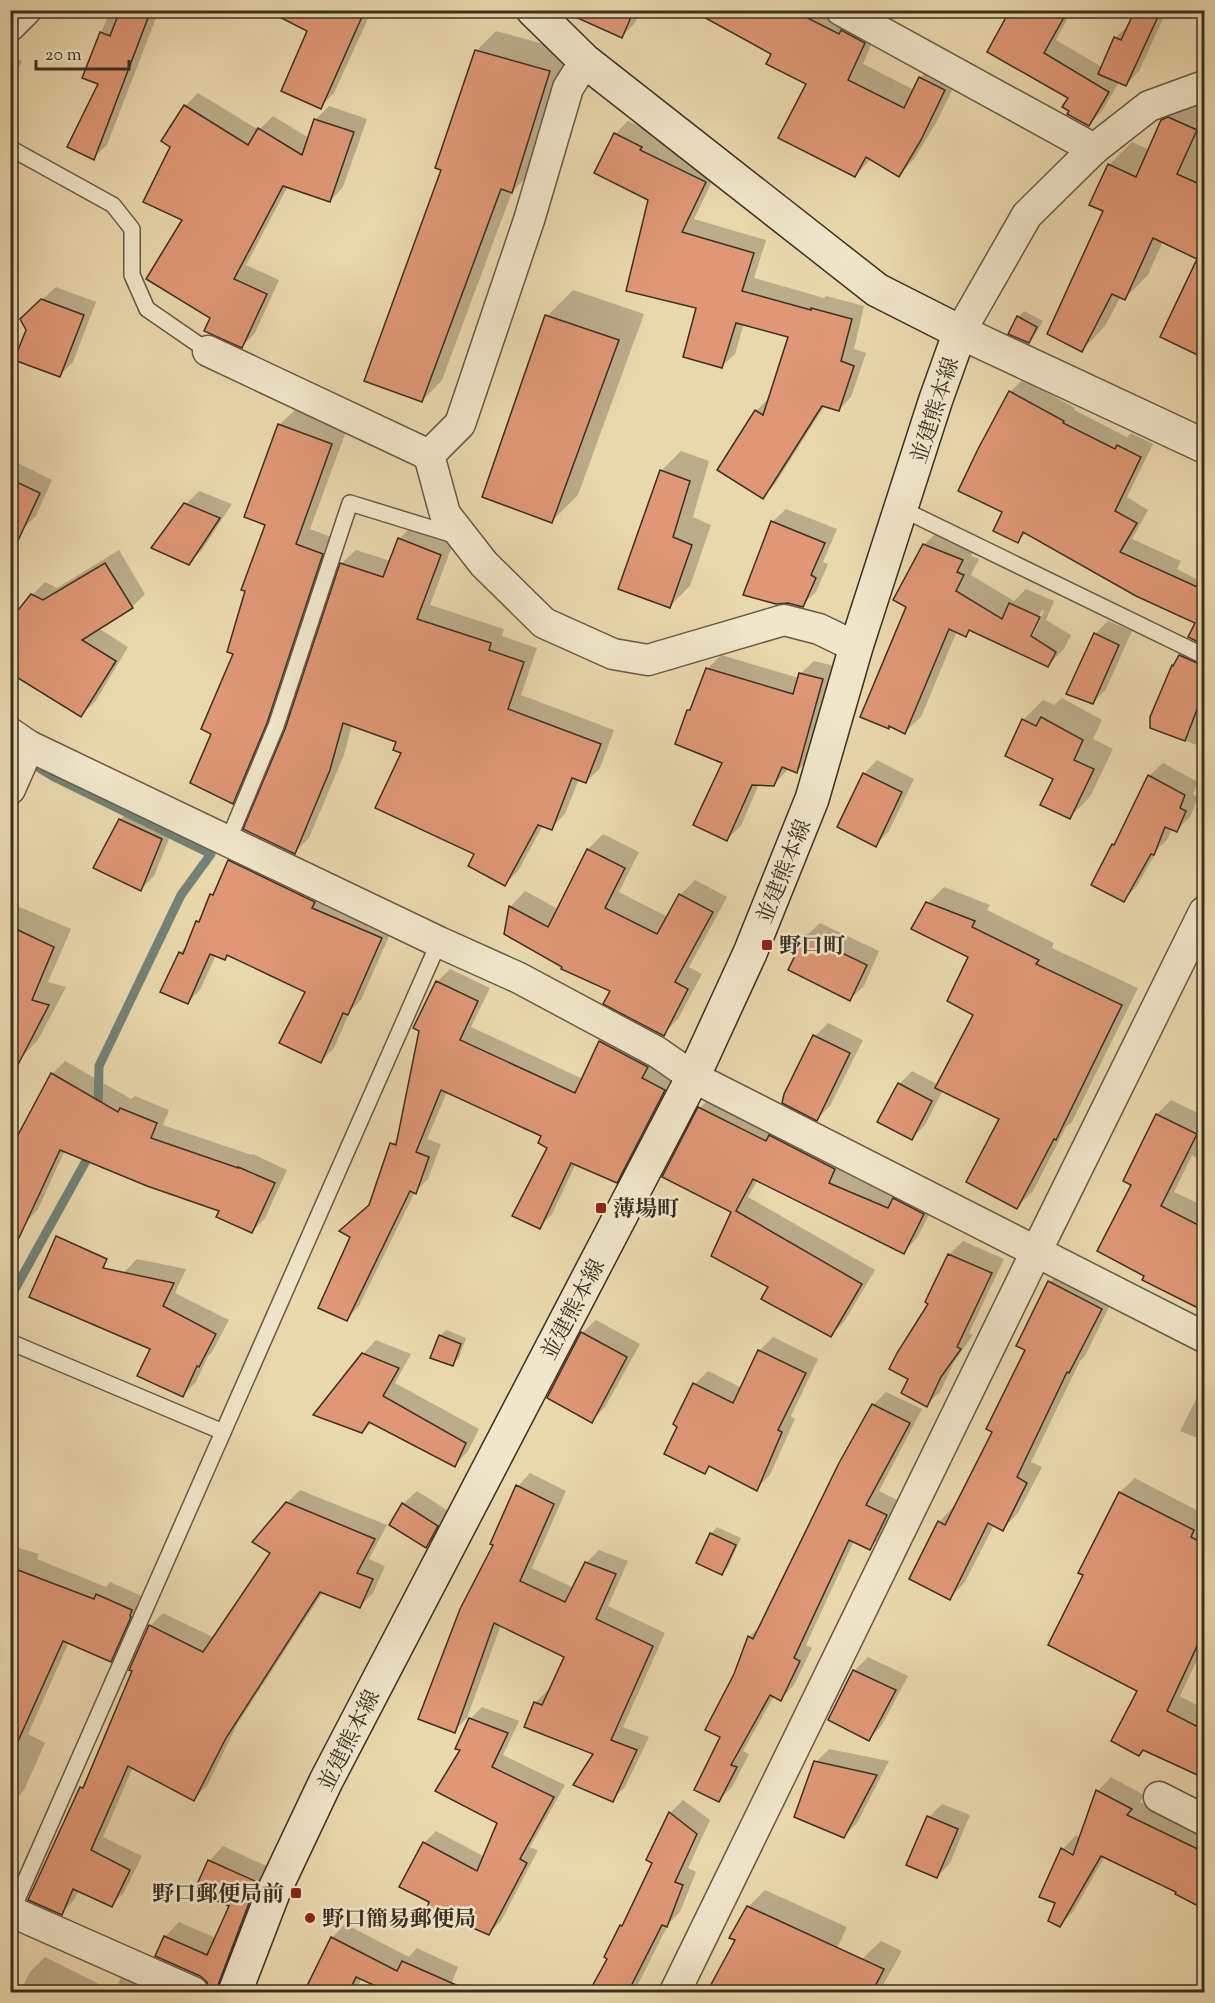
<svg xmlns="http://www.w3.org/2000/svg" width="1215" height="2003" font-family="'Sorts Mill Goudy','Noto Serif JP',serif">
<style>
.shadow{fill:#0003;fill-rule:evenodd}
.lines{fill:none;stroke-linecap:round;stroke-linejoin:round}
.stream{stroke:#738278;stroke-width:9}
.building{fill:#df9775;stroke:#3b3023;stroke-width:1.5}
.service-casing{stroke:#675a46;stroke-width:18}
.minor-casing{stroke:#675a46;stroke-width:33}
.tertiary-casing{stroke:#675a46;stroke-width:36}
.secondary-casing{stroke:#3b3023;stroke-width:36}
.service{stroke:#f1e6ca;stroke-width:15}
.minor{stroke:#f1e6ca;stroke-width:30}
.tertiary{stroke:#f1e6ca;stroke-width:33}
.secondary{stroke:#f1e6ca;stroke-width:33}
.poi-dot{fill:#8f2418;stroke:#f1e6ca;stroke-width:2}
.labels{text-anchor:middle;stroke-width:5;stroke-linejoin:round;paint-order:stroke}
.street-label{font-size:22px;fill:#3b3023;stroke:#f1e6ca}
.poi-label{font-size:22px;font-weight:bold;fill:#3b3023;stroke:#f1e6ca;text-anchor:start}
</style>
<rect width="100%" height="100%" fill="#ead8ad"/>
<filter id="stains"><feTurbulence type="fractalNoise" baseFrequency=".00333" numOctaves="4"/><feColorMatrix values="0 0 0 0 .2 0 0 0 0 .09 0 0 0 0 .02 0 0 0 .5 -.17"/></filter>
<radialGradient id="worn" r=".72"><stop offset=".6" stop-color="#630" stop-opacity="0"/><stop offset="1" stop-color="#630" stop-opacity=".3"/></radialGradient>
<g class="shadow">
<polygon points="110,10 159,10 107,145 93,158 100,83 84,77"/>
<polygon points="321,10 372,10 334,93 320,107"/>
<polygon points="590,10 640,10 635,23 622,36"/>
<polygon points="728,10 817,10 873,41 863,64 914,90 920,78 936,62 960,74 936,123 914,159 899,175 871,159 855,176 808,84 773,53"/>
<polygon points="914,10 937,10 928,19"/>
<polygon points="1012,10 1074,10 1071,12 1056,40 1102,67 1115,38 1129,25 1137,10 1167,10 1139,71 1126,85 1119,82 1102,111 1088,125"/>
<polygon points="496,31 569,51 532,171 512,192 442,380 422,401 443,169 476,51"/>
<polygon points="10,55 22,61 10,86"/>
<polygon points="198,93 259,130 273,116 309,138 316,119 329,106 367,119 343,187 330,201 288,186 246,265 279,280 255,333 242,346 212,318 184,219 172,146 185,106"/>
<polygon points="1186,97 1204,100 1204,139 1199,150 1204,153 1204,356 1162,336 1199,258 1163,241 1148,275 1125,298 1121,296 1105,326 1082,350 1105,210 1109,165 1132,142 1150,150 1163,121"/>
<polygon points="628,121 654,134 652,137 718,169 694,219 766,240 754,278 824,298 826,296 864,306 854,349 866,353 851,397 839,410 825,405 775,484 763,497 756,411 769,398 790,336 744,323 735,354 722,366 698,307 650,199 615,134"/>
<polygon points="56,287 96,302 73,362 60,375 35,306"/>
<polygon points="573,290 644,314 578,495 551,522 547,316"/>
<polygon points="1024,311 1043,321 1035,335 1028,342 1018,317"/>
<polygon points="1023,379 1075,408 1074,410 1127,437 1131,433 1153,444 1127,497 1148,510 1132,539 1181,561 1177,569 1204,583 1204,644 1190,637 1197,622 1027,532 1018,541 1004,511 1010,392"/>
<polygon points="295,410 347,429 310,529 337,539 248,787 233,802 213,733 235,653 267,524 279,425"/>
<polygon points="681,451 709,461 693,517 711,525 690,586 670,606 661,471"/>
<polygon points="10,459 52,480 36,516 22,530 10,525"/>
<polygon points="199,491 232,504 202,550 189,563 186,504"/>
<polygon points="786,509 837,529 823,562 828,564 816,592 802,605 772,522"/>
<polygon points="413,525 454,541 430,605 504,629 502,636 537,648 521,695 614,730 600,768 586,782 579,779 565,814 551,828 543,825 518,871 504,885 476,854 404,752 398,741 352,724 344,755 309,838 295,852 287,730 342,563 356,550 391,561 399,539"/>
<path d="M940 529 977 544 971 556 979 559 971 575 1014 601 1026 589 1054 601 1046 620 1071 635 1064 649 1048 665 971 629 965 635 957 631 921 717 905 732 908 606 924 545ZM1042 610 1044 611 1033 636H1029Z"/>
<polygon points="119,550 145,594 132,607 98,628 128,647 95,702 81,715 18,676 10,683 10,623 32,595 45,582 57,588"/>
<polygon points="1108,621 1132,631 1106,689 1093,703 1095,634"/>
<polygon points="1193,643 1204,648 1204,748 1151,727 1173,666"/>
<polygon points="721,655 799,678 800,674 814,661 835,666 810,758 797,771 789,768 774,785 759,784 741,826 727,839 724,762 689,710 693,706 707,669"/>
<polygon points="1062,698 1102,720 1093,739 1113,749 1090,797 1070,817 1055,778 1023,720 1043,700 1054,705"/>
<polygon points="877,760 914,779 889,831 876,845 864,774"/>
<polygon points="1163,763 1198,782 1193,794 1198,797 1190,817 1177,830 1172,828 1167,840 1159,847 1137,886 1123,900 1113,845 1118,840 1149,776"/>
<polygon points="134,806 174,826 154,876 141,889 120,820"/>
<polygon points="603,834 639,852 619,892 668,917 680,895 695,880 727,897 689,967 702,974 678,1019 663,1034 612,990 506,934 511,906 525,891 558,909 588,849"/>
<polygon points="242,848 394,925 361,1000 350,1011 334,1048 321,1061 307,991 229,954 224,958 216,955 200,990 187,1003 180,953 188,944 197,921 203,916 211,895 218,888 229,861"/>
<polygon points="944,887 990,905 987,910 1054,943 1052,948 1138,988 1072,1122 1066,1127 1033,1191 1017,1207 1001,1118 943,1090 925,1125 912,1138 899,1084 912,1071 939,1085 975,1014 970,956 928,903"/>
<polygon points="10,903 71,929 48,982 66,987 38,1040 21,1058 10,1052"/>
<polygon points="820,923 879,951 864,986 850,999 806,936"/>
<polygon points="450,969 490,988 471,1027 583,1079 600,1041 613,1029 676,1077 629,1168 616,1181 576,1163 552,1214 540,1227 549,1147 543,1135 447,1092 427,1139 441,1144 428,1179 415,1192 359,1306 347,1319 371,1203 392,1144 399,1137 437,982"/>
<polygon points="828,1023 863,1040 830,1106 817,1119 815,1036"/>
<polygon points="65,1061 131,1099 135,1096 169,1110 163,1125 252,1155 253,1154 287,1170 265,1218 252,1232 221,1210 65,1150 38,1209 25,1223 52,1074"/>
<polygon points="713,1095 848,1155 841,1170 900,1194 937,1200 917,1238 904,1252 758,1179 748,1197 875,1270 844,1322 831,1335 770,1286 733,1211 700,1108"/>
<polygon points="1171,1100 1204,1116 1204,1163 1192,1155 1174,1192 1204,1206 1204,1309 1144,1279 1146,1275 1133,1184 1125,1180 1157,1114"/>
<polygon points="963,1241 1004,1259 969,1333 973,1335 954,1362 940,1392 926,1405 930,1303 927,1302 949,1255"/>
<polygon points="137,1259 186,1269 175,1293 229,1320 212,1352 208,1356 196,1382 183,1395 152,1348 123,1273"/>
<polygon points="1065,1267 1116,1293 1085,1356 1080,1361 1031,1462 1042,1467 1018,1513 1003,1529 994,1525 965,1582 950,1598 939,1522 954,1506 994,1431 1027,1349 1050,1282"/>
<polygon points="596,1320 640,1344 605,1407 592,1421 582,1333"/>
<polygon points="446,1330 466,1338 459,1358 452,1365 440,1336"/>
<polygon points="773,1337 818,1359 791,1416 795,1419 770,1475 756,1489 711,1465 704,1472 679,1426 695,1384 708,1371 742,1388 760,1350"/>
<polygon points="376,1340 411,1354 395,1383 479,1429 468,1451 455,1465 372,1422 362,1432 363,1354"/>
<polygon points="1204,1384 1204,1441 1180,1431"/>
<polygon points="886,1392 922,1409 879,1491 899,1501 883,1535 869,1548 854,1541 806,1645 812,1648 794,1685 781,1699 774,1696 743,1751 749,1754 732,1787 719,1800 722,1736 735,1675 749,1637 760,1626 873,1405"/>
<polygon points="530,1473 566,1491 532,1568 574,1588 586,1563 599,1550 628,1561 608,1606 665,1633 623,1727 649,1737 625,1787 612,1800 596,1753 535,1703 548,1690 550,1691 566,1657 501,1625 467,1718 454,1731 495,1545 518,1486"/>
<polygon points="1135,1478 1204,1514 1204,1645 1180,1696 1204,1709 1204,1777 1145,1749 1139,1754 1139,1690 1085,1575 1080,1572 1120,1492"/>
<polygon points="300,1490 387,1525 369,1559 385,1566 373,1593 360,1606 323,1592 238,1723 207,1786 194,1799 133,1767 103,1837 142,1856 124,1892 111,1906 79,1890 74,1900 61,1913 81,1788 88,1780 150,1626 163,1613 215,1638 272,1552 287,1503"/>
<polygon points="417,1491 450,1512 440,1533 426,1546 403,1504"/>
<polygon points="717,1527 741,1538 728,1567 722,1573 711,1534"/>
<polygon points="10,1545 39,1554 37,1559 106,1587 110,1582 144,1597 123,1647 111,1660 69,1642 28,1734 45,1743 24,1790 17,1798 10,1814"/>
<polygon points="868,1657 908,1676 882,1725 869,1739 854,1671"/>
<polygon points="482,1707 519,1721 503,1755 565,1785 530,1847 538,1850 501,1921 489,1933 401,1887 424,1843 436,1831 485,1857 499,1822 462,1750 470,1719"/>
<polygon points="829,1749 889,1761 857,1823 844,1836 816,1762"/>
<path d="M1111 1777 1144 1795 1140 1802 1204 1833V1908L1177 1893 1178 1891 1105 1856 1073 1912 1060 1925 1057 1903 1041 1896 1063 1849 1076 1835 1080 1838 1098 1791ZM1066 1849 1080 1858 1066 1852Z"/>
<polygon points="683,1800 710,1820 688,1868 696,1872 680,1912 669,1923 634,1992 588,1992 609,1958 621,1926 626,1922 654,1862 670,1813"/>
<polygon points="942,1804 970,1815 950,1863 937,1877 929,1817"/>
<polygon points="223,1846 271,1868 224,1992 218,1992 219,1988 215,1992 211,1992 208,1980 165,1937 179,1922 216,1938 231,1905 209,1861"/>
<polygon points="765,1890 847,1927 816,1992 709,1992 737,1939 748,1907"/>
<polygon points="345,1924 409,1957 417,1948 458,1967 448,1992 394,1992 362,1978 355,1992 306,1992 332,1938"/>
<polygon points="881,1941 902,1951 879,1992 851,1992 862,1959"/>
<polygon points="45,1957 115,1992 120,1979 135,1965 198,1992 20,1992 30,1972"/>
</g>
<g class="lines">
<g class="stream">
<polyline points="28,761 52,776 211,854 181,895 99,1066 98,1111"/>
<polyline points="10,1298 92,1150"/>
</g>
</g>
<g class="building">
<polygon points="120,10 151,10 94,160 67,147 98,84 82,78 100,32 110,36"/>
<polygon points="266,10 365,10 321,109 281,91 307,31"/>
<polygon points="560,10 634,10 622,38"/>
<polygon points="691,10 792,10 839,34 841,30 865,43 848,80 904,108 919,77 945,90 921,140 899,177 866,157 855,177 778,138 806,84 766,64 771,54"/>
<polygon points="1010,10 1068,10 1044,53 1109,92 1089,126 1067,114 1069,111 1062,107 1068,98 987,52"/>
<polygon points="1135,10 1161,10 1126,86 1098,74 1114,37 1121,40"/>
<polygon points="475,50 550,71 512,193 501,189 422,402 364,381 441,170 435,168"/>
<polygon points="184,105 248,145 258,128 302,155 314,119 354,132 330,202 283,186 234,279 267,294 242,348 204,331 210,318 146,279 182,220 143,202 170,147 161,141"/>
<polygon points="1168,117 1197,130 1177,174 1204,186 1204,358 1160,337 1197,259 1153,238 1125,300 1112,294 1082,352 1047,334 1103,211 1089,205 1108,164 1136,177 1161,120"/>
<polygon points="614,133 642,147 640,150 706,182 682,232 754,253 742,291 811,310 811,308 852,319 841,361 854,366 839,411 822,406 763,499 717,470 755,410 763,415 788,337 736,323 722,368 683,357 696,308 626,291 648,200 594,173"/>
<polygon points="41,299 84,315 60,377 14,360 26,330 20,319"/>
<polygon points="545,315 619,340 552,523 482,497"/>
<polygon points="1017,316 1037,327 1029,343 1008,334"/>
<polygon points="1009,391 1064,421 1063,423 1115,449 1117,445 1141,457 1115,511 1137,523 1120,552 1204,590 1204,645 1188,637 1195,623 1136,596 1023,532 1018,543 993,531 1002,512 958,491 978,449"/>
<polygon points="278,424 332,444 296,544 323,554 267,723 233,804 190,783 211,734 201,729 233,654 227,652 245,591 241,590 265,525 244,517"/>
<polygon points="660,470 690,481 673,537 692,545 670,608 618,589"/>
<polygon points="10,479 40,493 10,558"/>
<polygon points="184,503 220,518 189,565 151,548"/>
<polygon points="771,521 825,543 811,575 816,578 803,607 788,603 776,604 743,595"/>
<polygon points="398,538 441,555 417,619 491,643 489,650 524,662 508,709 601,744 586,783 572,778 552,830 538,825 505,886 468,866 474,854 375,808 401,753 393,750 396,742 343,723 330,770 295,854 243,829 285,729 340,563 383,577"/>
<polygon points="923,544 963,560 957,572 964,575 956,591 1002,619 1009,603 1040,617 1031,636 1056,652 1048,667 969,630 966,637 949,629 905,734 889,726 889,729 860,717 906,607 893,600"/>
<polygon points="105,563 133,608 82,640 116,661 81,717 10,673 10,620 31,594 43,600"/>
<polygon points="1094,633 1119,645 1093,704 1066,694"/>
<polygon points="1179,655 1204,666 1204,691 1185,741 1150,728 1150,717 1172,665 1173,666"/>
<polygon points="706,668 793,694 799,673 823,679 797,773 782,767 774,786 752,785 727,841 693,825 722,763 675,744 687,710 690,710"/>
<polygon points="1041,717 1083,740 1074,760 1094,769 1070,819 1040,805 1053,779 1005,756 1022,719 1036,726"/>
<polygon points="863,773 902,792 876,847 837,827"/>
<polygon points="1148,775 1185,795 1180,808 1186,811 1177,832 1165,827 1154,855 1151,854 1124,902 1091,885 1112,844 1114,845"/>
<polygon points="119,819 162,839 141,891 93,868"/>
<polygon points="587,849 625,868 605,908 657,934 679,894 713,912 675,982 688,989 664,1036 603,1004 610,991 561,969 562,967 504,934 509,906 548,927"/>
<polygon points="228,860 315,902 312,908 382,938 348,1015 343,1013 321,1063 279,1043 305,992 227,955 225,960 210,954 188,1004 160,992 179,952 183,954 196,921 199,922 210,894 213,895"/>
<polygon points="926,902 975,921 972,927 1039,960 1036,964 1122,1005 1056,1140 1054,1139 1017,1209 966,1182 999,1119 935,1088 973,1015 947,1001 968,957 911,929"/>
<polygon points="18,930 54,947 32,1000 49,1005 10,1080 10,948"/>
<polygon points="805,935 867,965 850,1001 788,970"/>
<polygon points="436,981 478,1001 460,1040 575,1093 599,1041 648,1067 642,1078 665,1090 617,1183 571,1163 540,1229 512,1216 547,1148 538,1143 541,1136 441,1090 416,1152 429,1157 416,1194 410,1191 347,1321 318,1308 350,1237 339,1231 369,1205 390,1143 396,1145 419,1031 413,1028"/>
<polygon points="813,1035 850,1053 817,1121 782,1103 784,1094"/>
<polygon points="51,1073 118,1112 120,1108 157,1123 151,1138 238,1168 238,1167 275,1183 252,1233 216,1217 219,1211 147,1186 60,1150 10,1257 10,1150"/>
<polygon points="898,1083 932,1101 912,1140 877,1122"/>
<polygon points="698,1107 766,1141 769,1135 835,1169 829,1183 888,1208 893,1198 924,1214 904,1254 753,1179 736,1211 862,1284 831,1337 761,1299 768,1287 711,1256 731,1212 662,1177"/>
<polygon points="1156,1114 1197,1134 1161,1206 1204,1228 1204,1311 1142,1280 1144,1276 1097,1251 1131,1185 1123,1181"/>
<polygon points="56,1236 107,1259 103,1268 174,1283 163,1306 216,1334 199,1367 197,1366 183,1397 137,1376 150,1349 29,1297"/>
<polygon points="948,1254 992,1273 957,1347 961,1349 941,1377 927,1407 901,1393 908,1379 889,1369 897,1353 928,1304 925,1302"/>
<polygon points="1048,1281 1102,1309 1069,1373 1067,1372 1017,1477 1027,1483 1003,1531 988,1523 950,1600 909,1579 938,1521 945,1525 992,1432 986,1429 1025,1350 1016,1346"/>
<polygon points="581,1332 627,1357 592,1423 547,1398"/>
<polygon points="439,1335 461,1344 453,1366 430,1358"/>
<polygon points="758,1350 806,1373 778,1430 782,1432 757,1491 709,1466 705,1474 664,1454 677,1427 673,1424 693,1383 733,1403"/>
<polygon points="362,1353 399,1368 383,1396 466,1443 455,1467 369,1422 362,1433 313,1415"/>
<polygon points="872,1404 910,1423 866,1505 887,1515 870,1550 849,1540 794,1658 800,1661 781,1701 770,1695 731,1765 737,1767 719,1802 694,1790 720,1737 705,1730 734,1674 748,1636 753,1639 839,1463"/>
<polygon points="516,1485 554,1504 520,1581 565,1602 585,1562 616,1574 596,1619 653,1646 611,1740 637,1750 613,1802 573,1785 593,1754 524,1727 534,1702 542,1705 564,1657 494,1623 455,1733 418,1719 460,1609 493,1545 490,1544"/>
<polygon points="1119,1492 1194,1530 1191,1537 1204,1544 1204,1631 1167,1711 1204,1730 1204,1778 1143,1750 1139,1756 1111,1741 1137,1691 1048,1645 1083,1575 1078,1573"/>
<polygon points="286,1502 375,1539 357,1573 373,1579 360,1608 320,1592 226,1738 194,1801 128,1766 91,1850 130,1870 112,1907 73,1889 62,1915 28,1900 80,1787 83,1788 132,1671 129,1670 149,1625 203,1652 270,1553 252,1542"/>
<polygon points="402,1503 438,1526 426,1548 389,1525"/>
<polygon points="710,1533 736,1545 722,1575 696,1563"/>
<polygon points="10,1567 94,1599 96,1594 132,1610 130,1616 131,1617 111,1662 63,1641 10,1759"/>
<polygon points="853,1670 896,1690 869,1741 828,1720"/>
<polygon points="469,1718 508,1733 492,1767 554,1797 520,1859 527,1863 489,1935 427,1908 429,1902 399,1887 423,1842 477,1871 497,1823 435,1791 460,1750 455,1749"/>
<polygon points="814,1761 877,1775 844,1838 794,1817"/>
<polygon points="1096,1790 1132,1809 1127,1815 1204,1852 1204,1909 1175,1894 1176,1892 1101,1856 1060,1927 1048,1921 1055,1903 1039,1897 1061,1848 1073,1855"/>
<polygon points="669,1812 697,1834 675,1882 683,1885 667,1927 662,1925 628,1992 589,1992 607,1959 604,1957 620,1925 622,1926 652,1863 646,1860"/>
<polygon points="927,1816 958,1829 937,1878 906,1865"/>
<polygon points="208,1860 257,1882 218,1985 217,1992 210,1992 207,1982 200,1976 155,1956 164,1936 207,1955 229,1906 194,1891"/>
<polygon points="747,1906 884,1969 872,1992 707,1992 735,1940 729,1938"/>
<polygon points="331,1937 397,1971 402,1961 472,1992 386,1992 387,1991 356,1977 349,1992 304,1992"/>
</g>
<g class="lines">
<g class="service-casing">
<g id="service">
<polyline points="10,148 113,205 132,229 132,275 147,309 208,351"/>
<polyline points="902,509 1204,656"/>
<polyline points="228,841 276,726 350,503 457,536"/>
<polyline points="10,1342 223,1432"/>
<polyline points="12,1911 439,942"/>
</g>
</g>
<g class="minor-casing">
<g id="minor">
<polyline points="841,10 1094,149"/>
<polyline points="10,26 26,10"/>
<polyline points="585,61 568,88 529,220 460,424 429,455 445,514 484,564 544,623 613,654 648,660 784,620 819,629 856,647"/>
<polyline points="960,332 1027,215 1094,149 1149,106 1204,86"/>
<polyline points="208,351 429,455"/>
<polyline points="10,733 29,746 439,942 519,978 657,1052 693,1077 1204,1337"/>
<polyline points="10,789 29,746"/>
<polyline points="1159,1797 1204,1820"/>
<polyline points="10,1911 193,1992"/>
<polyline points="675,1992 1036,1252 1204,912"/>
</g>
</g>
<g class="tertiary-casing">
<polyline id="tertiary" points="960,332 1204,446"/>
</g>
<g class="secondary-casing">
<polyline id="secondary" points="235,1992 273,1893 326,1781 693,1077 750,953 812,799 856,647 936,399 960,332 877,290 585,61 533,10"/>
</g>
<use href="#service" class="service"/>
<use href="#minor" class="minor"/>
<use href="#tertiary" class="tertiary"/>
<use href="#secondary" class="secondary"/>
</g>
<g class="poi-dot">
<rect x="761" y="939" width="12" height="12" rx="3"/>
<rect x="595" y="1202" width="12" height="12" rx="3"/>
<rect x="290" y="1887" width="12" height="12" rx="3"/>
<circle cx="310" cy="1918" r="6"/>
</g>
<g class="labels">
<g class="street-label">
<text transform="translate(934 410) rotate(-72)" y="8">並建熊本線</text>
<text transform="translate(783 871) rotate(-68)" y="8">並建熊本線</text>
<text transform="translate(572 1309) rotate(-62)" y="8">並建熊本線</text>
<text transform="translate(348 1740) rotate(-63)" y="8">並建熊本線</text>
</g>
<g class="poi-label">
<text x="779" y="953">野口町</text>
<text x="613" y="1216">薄場町</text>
<text x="284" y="1901" text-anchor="end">野口郵便局前</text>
<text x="322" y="1926">野口簡易郵便局</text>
</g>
</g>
<rect width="1215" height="2003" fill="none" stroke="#ead8ad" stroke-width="36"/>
<rect x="12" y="12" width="1191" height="1979" fill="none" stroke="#3b3023" stroke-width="3"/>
<rect x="18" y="18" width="1179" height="1967" fill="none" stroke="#3b3023" stroke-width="1.5"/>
<path d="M36 60v9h93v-9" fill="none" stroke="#3b3023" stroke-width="3"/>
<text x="45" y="60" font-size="18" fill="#3b3023" stroke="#f1e6ca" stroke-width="4.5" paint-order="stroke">20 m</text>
<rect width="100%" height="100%" filter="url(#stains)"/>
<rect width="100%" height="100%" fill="url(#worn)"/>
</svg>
